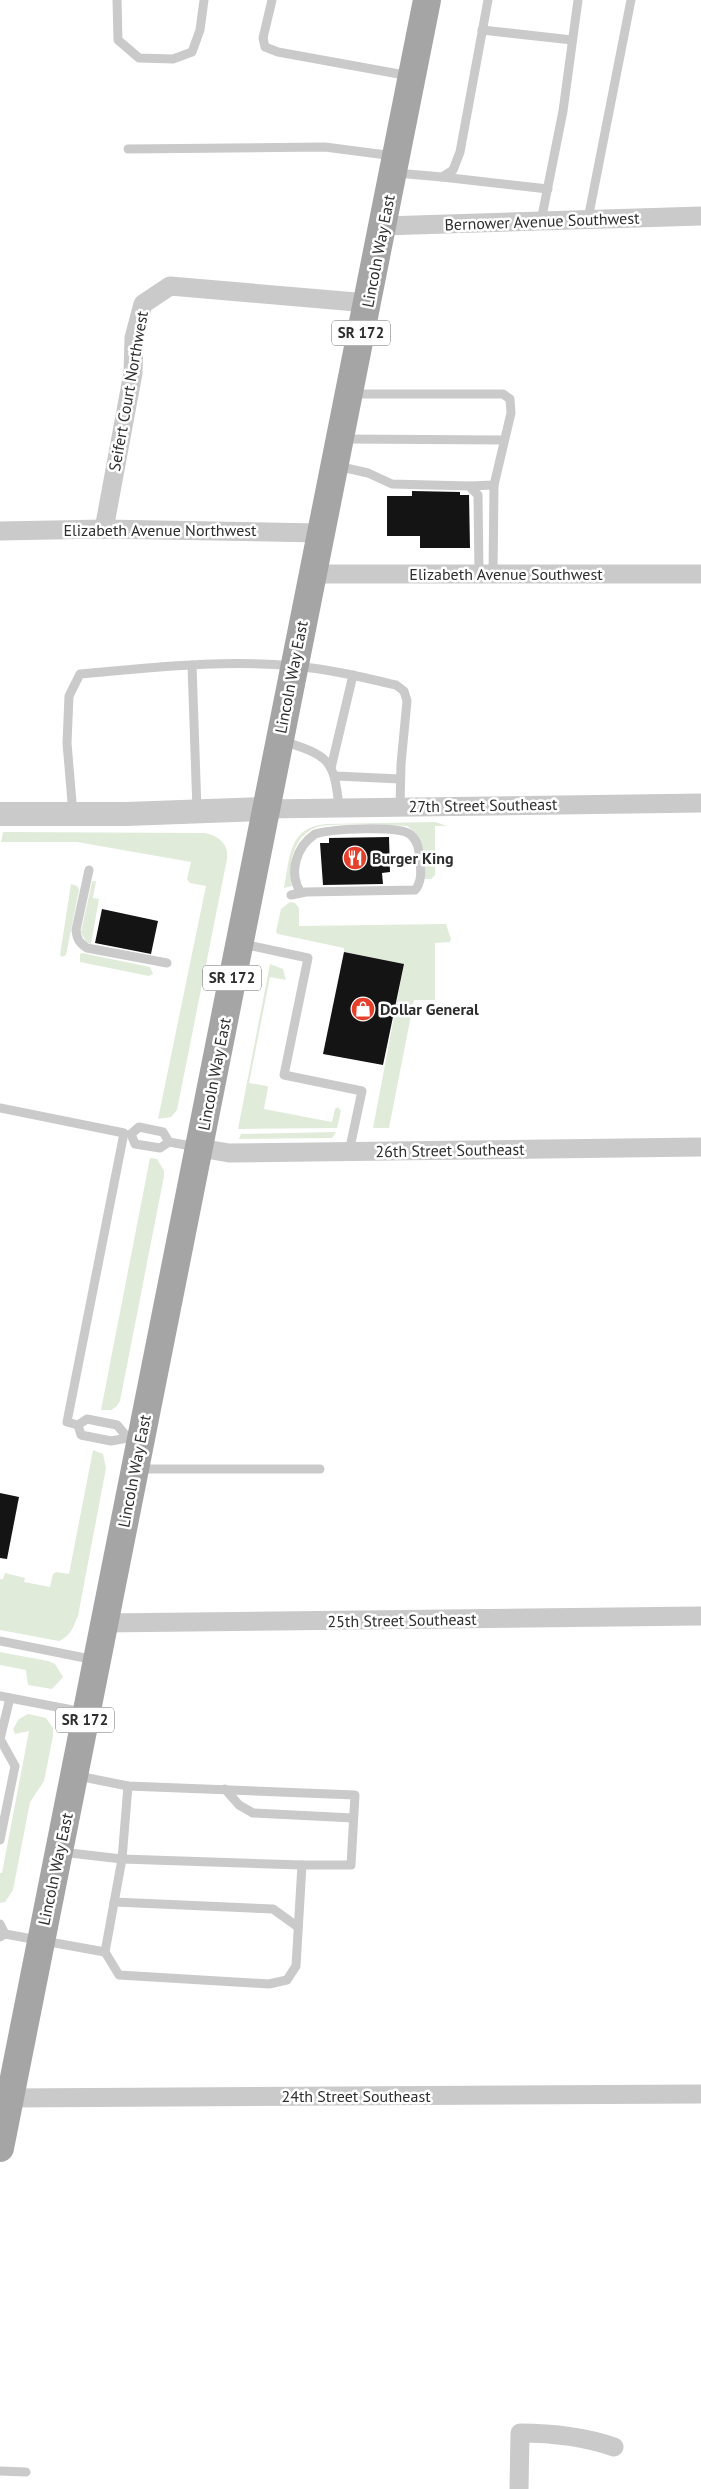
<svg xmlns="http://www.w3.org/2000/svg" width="701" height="2489" font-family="'PT Sans',sans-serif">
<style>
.green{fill:#e0ebda}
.building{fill:#141414}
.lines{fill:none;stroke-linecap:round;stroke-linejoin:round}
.service{stroke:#cacaca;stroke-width:9}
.minor{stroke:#cacaca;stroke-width:19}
.tertiary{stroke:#cacaca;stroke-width:24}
.primary{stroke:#a5a5a5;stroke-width:28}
.labels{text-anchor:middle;stroke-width:5;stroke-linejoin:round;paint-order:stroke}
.shield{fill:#fff;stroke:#6c6c6c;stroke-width:1}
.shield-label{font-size:15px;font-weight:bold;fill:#2d2d2d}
.street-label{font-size:16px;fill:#2d2d2d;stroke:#fff}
.poi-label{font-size:16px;font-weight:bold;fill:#2d2d2d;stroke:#fff;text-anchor:start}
</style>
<rect width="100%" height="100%" fill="#fff"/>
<g class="green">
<path d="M435 822 447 826H435V875L431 879H425L424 875C424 856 426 837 407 826 390 825 331 823 317 827 294 835 287 864 292 886L284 888C290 858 288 827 326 824Z"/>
<path d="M3 832 205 833C219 836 229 844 227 859L177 1110 171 1117 158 1119 206 886 190 883 187 879 191 862 77 842H1Z"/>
<polygon points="94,881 96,881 93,898 99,899 91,944 86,942 81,932 92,882"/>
<polygon points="71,884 77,886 79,890 66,955 62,957 60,955"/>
<polygon points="290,902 295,903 299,908 299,926 446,924 451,939 450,942 435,943 435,1000 414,1000 389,1128 373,1128 404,964 344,952 344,948 278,934 276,932 281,909"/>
<polygon points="82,953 150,967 153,974 149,976 80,962 80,954"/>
<polygon points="270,964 283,969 286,980 270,977 249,1083 267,1086 268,1088 264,1109 332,1122 335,1109 338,1107 341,1111 337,1128 238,1129"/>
<polygon points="336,1132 332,1138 239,1139 241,1134"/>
<polygon points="150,1158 157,1159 164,1171 164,1176 120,1401 116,1407 111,1410 101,1410"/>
<path d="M93 1450 103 1454 106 1468 78 1616C73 1627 71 1636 59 1641L0 1630V1579H3L5 1573 25 1578 24 1582 50 1587 53 1574 56 1572 69 1574Z"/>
<polygon points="0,1652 48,1661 55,1664 63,1677 52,1689 28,1685 26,1670 0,1665"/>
<polygon points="28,1714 46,1718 53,1728 53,1736 44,1781 30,1802 13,1890 5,1902 0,1903 0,1873 2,1873 29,1731 15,1734 13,1729 19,1719"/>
</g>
<g class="building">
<polygon points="412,491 460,492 460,495 469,495 470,548 420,548 420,536 387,536 387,496 412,496"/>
<polygon points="389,837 390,872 382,873 383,884 323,885 320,843 329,843 329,838"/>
<polygon points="102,909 158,921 151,954 95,943"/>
<polygon points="344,952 404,964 383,1065 323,1054"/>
<polygon points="0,1493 19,1497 7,1559 0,1558"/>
</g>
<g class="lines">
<g class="service">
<polyline points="117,0 118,40 139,58 173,59 192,52 200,30 204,0"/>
<polyline points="272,0 263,38 265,47 278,52 410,76"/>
<polyline points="482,30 572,40"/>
<polyline points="128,149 325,147 394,156"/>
<polyline points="396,173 442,177 453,170 460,152 488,0"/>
<polyline points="442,177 548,189"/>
<polyline points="588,219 631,0"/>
<polyline points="541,221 563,111 578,0"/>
<polyline points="351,394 503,394 510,399 511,413 494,485 493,574"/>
<polyline points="342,439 504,440"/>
<polyline points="337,466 368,473 392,484 469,486 478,495 479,574"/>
<polyline points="469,486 494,485"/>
<polyline points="192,665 197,810"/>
<path d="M283 741C329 756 334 759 339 807"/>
<polyline points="331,768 353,675"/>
<polyline points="336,776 400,779"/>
<path d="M73 814 67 743 69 696 80 674C151 668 223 659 294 666 329 669 362 677 396 685L404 691 407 701 401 764 400 806"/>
<path d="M89 870 76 930C77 939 79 943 87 948L167 963"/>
<path d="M291 895 306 892 415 890C422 882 421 871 420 861 419 852 419 842 411 835 400 825 331 829 315 834 296 847 288 873 301 893"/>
<polyline points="243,944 308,958 284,1075 362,1091 349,1152"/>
<polyline points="0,1108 124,1133 67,1422 78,1425 87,1419 117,1425 128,1438 111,1441 81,1435 78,1425"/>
<polyline points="169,1142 163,1132 139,1127 131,1134 135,1144 160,1148 169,1142 197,1147"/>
<polyline points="138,1469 320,1469"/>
<polyline points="0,1641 95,1660"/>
<polyline points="0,1696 10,1698 0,1739 15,1766 0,1840"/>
<polyline points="10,1698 83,1712"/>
<polyline points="78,1776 128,1786 355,1795 351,1865 302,1865"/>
<polyline points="225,1789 239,1805 253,1813 353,1818"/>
<polyline points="114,1902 273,1909 298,1927"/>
<polyline points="0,1924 5,1934"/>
<polyline points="0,1937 5,1934 105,1952 119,1975 269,1984 287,1980 296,1966 302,1865 122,1859 61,1852"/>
<polyline points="105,1952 122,1859 128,1786"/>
<polyline points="0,2471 26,2472"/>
</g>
<g class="minor">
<polyline points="383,226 701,216"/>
<polyline points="104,529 133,373 134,338 143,304 170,286 368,303"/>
<polyline points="0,531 104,529 320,533"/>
<polyline points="312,574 701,574"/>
<polyline points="265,809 701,803"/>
<polyline points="200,1148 229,1153 701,1147"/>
<polyline points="104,1623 701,1616"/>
<polyline points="10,2098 701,2094"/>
<path d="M519 2489 520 2433C552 2433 582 2436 614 2447"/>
</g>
<polyline class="tertiary" points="0,814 126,814 265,809"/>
<polyline class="primary" points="0,2148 427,0"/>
</g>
<defs>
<g id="restaurant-disc" transform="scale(1.25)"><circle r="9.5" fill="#e6402c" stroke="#fff"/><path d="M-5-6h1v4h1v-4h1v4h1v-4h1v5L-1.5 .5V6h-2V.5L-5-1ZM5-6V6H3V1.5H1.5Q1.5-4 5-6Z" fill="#fff"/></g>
<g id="shop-disc" transform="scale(1.25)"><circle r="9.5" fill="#e6402c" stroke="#fff"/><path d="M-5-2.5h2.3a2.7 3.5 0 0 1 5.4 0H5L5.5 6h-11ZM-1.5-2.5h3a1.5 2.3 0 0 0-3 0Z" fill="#fff"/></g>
</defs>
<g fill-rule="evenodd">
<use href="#restaurant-disc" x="355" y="858"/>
<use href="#shop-disc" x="363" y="1009"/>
</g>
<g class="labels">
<g class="shield">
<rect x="332" y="320.5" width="58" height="25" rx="4"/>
<rect x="203" y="965.5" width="58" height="25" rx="4"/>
<rect x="56" y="1707.5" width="58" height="25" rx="4"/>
</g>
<g class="shield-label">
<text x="361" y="338">SR 172</text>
<text x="232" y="983">SR 172</text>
<text x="85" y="1725">SR 172</text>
</g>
<g class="street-label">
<text transform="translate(542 221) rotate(-2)" y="6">Bernower Avenue Southwest</text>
<text transform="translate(378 251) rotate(-79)" y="6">Lincoln Way East</text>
<text transform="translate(128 391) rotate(-80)" y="6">Seifert Court Northwest</text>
<text x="160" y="536">Elizabeth Avenue Northwest</text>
<text x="506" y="580">Elizabeth Avenue Southwest</text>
<text transform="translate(291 677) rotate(-79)" y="6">Lincoln Way East</text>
<text transform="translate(483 805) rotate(-1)" y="6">27th Street Southeast</text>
<text transform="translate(214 1074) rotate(-79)" y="6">Lincoln Way East</text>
<text transform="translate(450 1150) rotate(-1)" y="6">26th Street Southeast</text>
<text transform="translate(134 1471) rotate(-79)" y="6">Lincoln Way East</text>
<text transform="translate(402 1620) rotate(-1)" y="6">25th Street Southeast</text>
<text transform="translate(55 1869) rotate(-78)" y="6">Lincoln Way East</text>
<text x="356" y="2102">24th Street Southeast</text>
</g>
<g class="poi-label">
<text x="372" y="864">Burger King</text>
<text x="380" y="1015">Dollar General</text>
</g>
</g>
</svg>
